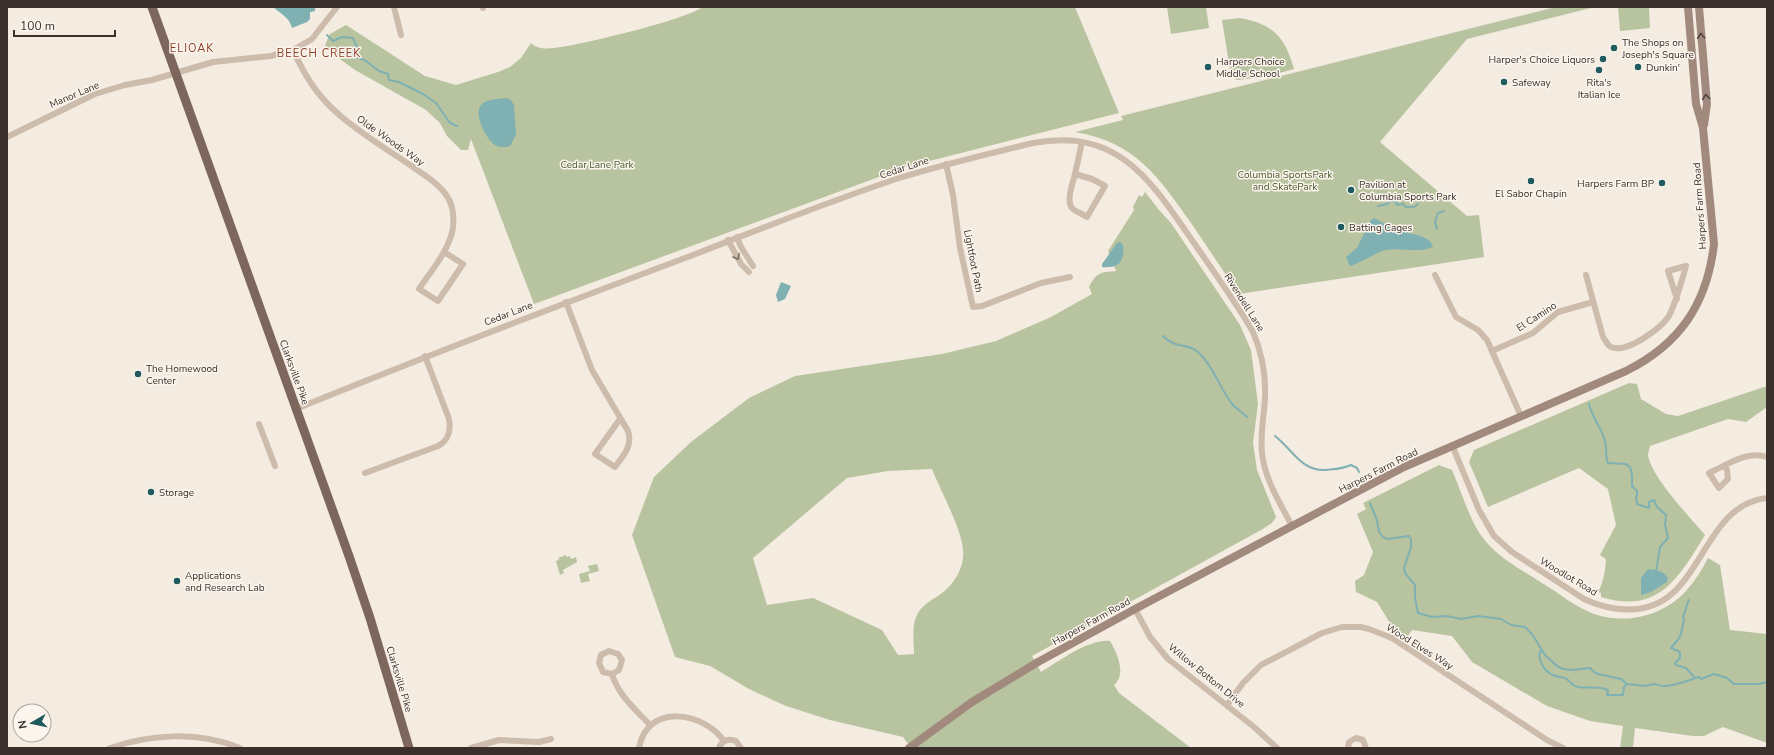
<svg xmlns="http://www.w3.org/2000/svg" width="1774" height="755" font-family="'Nunito Sans',sans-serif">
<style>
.green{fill:#b8c4a0;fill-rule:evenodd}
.water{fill:#7fb0b2}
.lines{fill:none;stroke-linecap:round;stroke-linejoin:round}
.stream{stroke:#7fb0b2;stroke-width:2}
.minor{stroke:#cdbbac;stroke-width:6}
.secondary{stroke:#a18a7d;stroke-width:8}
.primary{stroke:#7d675c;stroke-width:9}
.oneway{stroke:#544640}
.oneway2{stroke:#7d6f65}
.poi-dot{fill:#1f5a5e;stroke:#fbf5ee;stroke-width:1.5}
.labels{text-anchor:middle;stroke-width:3;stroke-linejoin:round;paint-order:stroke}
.poi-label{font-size:10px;fill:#3b302b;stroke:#fbf5ee;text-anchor:start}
.street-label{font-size:10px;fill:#3b302b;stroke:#fbf5ee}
.park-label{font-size:10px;fill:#4a5a2e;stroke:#fbf5ee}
.neighbourhood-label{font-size:11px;letter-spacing:1px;fill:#8c3b22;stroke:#fbf5ee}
</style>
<rect width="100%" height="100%" fill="#f4ebe1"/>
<g class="green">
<path d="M702 7H1075L1119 113 906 167 534 304 471 139 468 150H461L447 136 440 123 426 110 355 70 333 54 325 45 330 34 346 25 425 76 456 85 498 72 510 67 521 58 531 43C537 49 546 49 554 48 577 46 689 19 702 7Z"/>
<polygon points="1167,7 1206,7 1209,28 1171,34"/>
<path d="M1556 7H1595L1467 39 1380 142 1467 216 1479 215 1484 257 1239 294C1223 270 1207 247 1191 223 1157 175 1136 143 1075 132L1123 120 1121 116Z"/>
<polygon points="1618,7 1649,7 1650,28 1620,31"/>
<path d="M1240 18C1273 24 1285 37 1294 69L1265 77 1237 80 1231 76 1222 20Z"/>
<path d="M1145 192 1159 210 1171 223 1240 325 1251 350 1258 404 1253 443 1257 470 1276 517 1272 523 1261 530 1032 656 1041 672C1060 661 1088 639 1110 641 1117 653 1127 674 1114 685L1119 693 1191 748H911L903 737 830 720 786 706 749 689 710 666 675 657 632 535 654 477 691 442 749 398 795 376 942 354 996 341 1051 317 1092 294 1089 287C1096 273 1100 272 1116 271L1108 251 1134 210 1133 207 1139 195 1142 197ZM932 469C941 492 960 525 963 549 965 566 955 583 942 593 934 599 923 604 918 613 911 625 914 641 914 654L898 655 882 630 813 598 767 605 753 558 847 478 888 471Z"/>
<path d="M1629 383 1637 384 1641 399 1666 414 1678 416 1767 386V407L1746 422 1728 419 1650 446C1649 449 1648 453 1648 455 1651 477 1690 517 1705 535 1679 577 1659 615 1601 597V593L1598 592C1604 581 1605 571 1606 559L1600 555 1616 525 1608 489 1579 468 1488 507 1469 462 1474 450Z"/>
<path d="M1439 465 1452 470C1461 491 1468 515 1480 534 1495 556 1520 569 1542 583 1559 593 1575 607 1594 614 1626 625 1663 616 1686 591 1695 581 1702 570 1708 558L1720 565 1730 630 1767 634V743L1723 727 1704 736H1693L1635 728 1633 748H1620L1623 726 1590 721 1547 706 1472 662 1452 636 1412 630 1406 639 1389 628 1390 623 1377 602 1356 592 1355 581 1364 575 1373 552 1357 514 1366 509 1363 503Z"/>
<polygon points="566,555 567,557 570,556 571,559 576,557 577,562 563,570 564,573 560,575 556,561 559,560 558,558"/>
<polygon points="597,564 599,571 588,574 590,581 581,583 579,574 590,571 588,566"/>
</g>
<g class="water">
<path d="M273 7H315V11L310 12V19L307 22 292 28C290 18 280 13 273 7Z"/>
<path d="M506 98 511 100 514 105 516 135 510 146C505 147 500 148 495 145 486 139 472 112 482 104 487 99 499 99 506 98Z"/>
<path d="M1374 218C1381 221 1387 226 1394 229 1405 234 1430 233 1433 247 1418 254 1402 247 1386 250 1377 252 1354 266 1350 266L1346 257 1357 248 1370 221Z"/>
<path d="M1120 242 1123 245C1125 261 1119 269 1102 267V264L1117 243Z"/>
<polygon points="781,282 791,286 785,299 778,302 776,295"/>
<path d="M1648 569C1656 570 1664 571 1668 578L1667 582 1651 592 1641 595V578Z"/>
</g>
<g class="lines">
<g class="stream">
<polyline points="327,35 333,41 342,37 353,38 357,47 352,49 351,53 354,56 366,61 379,71 388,74 389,80 399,82 423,94 436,103 450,123 457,126"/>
<polyline points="1419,201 1426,197"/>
<polyline points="1378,206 1388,204 1391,200 1396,202 1397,205 1403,204 1406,207 1414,207 1418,204"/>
<polyline points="1437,229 1435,222 1438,213 1444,211"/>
<path d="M1163 336C1176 350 1188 342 1199 353 1215 368 1219 388 1233 405 1237 409 1243 413 1247 417"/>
<path d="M1589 404C1592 418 1602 428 1605 441 1607 448 1605 456 1608 463L1626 464 1630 467 1632 475V486L1637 491V495L1636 497 1637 504 1649 508V502L1654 500 1657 507 1666 515 1665 524 1668 538 1660 547 1656 572"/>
<path d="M1275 436C1293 450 1301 471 1326 470 1336 469 1342 469 1351 465L1357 468 1359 472"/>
<path d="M1370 503 1377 520 1379 532 1383 537 1388 539 1409 536 1411 539V547L1404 568 1405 573 1415 585V598L1418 613 1432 617 1447 616 1461 619 1478 616 1501 619 1511 625 1525 627 1532 634 1545 655 1557 666 1563 669 1572 670 1590 668 1594 672 1598 674 1621 679 1627 684 1646 686 1653 684C1656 684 1658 685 1662 686 1675 687 1687 680 1699 677L1701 679 1714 674 1727 678 1734 684H1759L1767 682"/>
<path d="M1689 600C1686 606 1686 611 1683 616L1684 621 1680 637 1671 648 1680 652V658L1675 663 1676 665 1686 668 1695 678"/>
<path d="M1541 650C1536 659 1545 672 1553 675 1557 677 1562 677 1565 678 1571 681 1571 686 1578 687 1589 689 1597 685 1608 690L1607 695H1623L1624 687 1627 684"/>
</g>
<g class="minor">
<polyline points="394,7 401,35"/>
<polyline points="483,7 483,8"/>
<path d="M293 50C304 74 316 94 336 112 358 132 385 148 410 165 423 174 438 183 447 196 453 205 454 218 453 228 449 251 431 271 419 289L438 301 463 264 444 252"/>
<polyline points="7,137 95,94 125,85 152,80 213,62 271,56 293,50 312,39 337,7"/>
<polyline points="946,164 953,195 960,248 973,307 982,306 1041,283 1070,277"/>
<path d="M1075 174C1073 183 1065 202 1073 209 1076 212 1083 214 1087 217L1105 186 1092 179 1075 174 1082 142"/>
<polyline points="737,237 741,247 753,266"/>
<polyline points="728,240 741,264 749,272"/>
<polyline points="1435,275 1456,317 1478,330 1487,340 1521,416"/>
<path d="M1586 275 1603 337C1606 341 1607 345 1611 347 1627 354 1661 328 1669 316 1677 300 1681 283 1686 266L1668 271 1677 299"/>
<path d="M566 302 592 370 628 431C633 446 623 456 615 467L595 454 620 419"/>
<polyline points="1492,351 1533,333 1558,312 1593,302"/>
<path d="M296 409C428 355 560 305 693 255 760 229 828 202 896 179 941 165 987 154 1033 143 1119 127 1151 181 1194 243 1214 272 1235 301 1253 332 1262 353 1266 375 1265 398 1264 416 1260 434 1262 453 1265 480 1280 503 1292 526"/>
<polyline points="259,424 275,466"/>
<path d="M1452 445 1479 510 1494 536 1512 552 1584 599C1601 607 1618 611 1637 609 1704 602 1701 505 1767 498"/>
<path d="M1724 466 1727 470 1728 479 1719 488 1709 473C1727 465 1748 450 1767 457"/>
<path d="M365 473 438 446C449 440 451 431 449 419L425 356"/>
<polyline points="1135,609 1150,637 1168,659 1254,727 1277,748"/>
<path d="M612 674 603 672 599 663 601 655 609 651 618 654 622 660 619 670 612 674C618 695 636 710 650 725"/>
<polyline points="1227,705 1243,683 1261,665 1322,633 1342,627 1361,627 1369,629 1392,638 1547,740 1563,748"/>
<path d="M110 748C151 734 198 731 240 748"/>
<polyline points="471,748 499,740 539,742 551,739"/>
<path d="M639 748C647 703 703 711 724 741"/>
<path d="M719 748C722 740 729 738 736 741L741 748"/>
<polyline points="1348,748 1349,742 1356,738 1363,740 1366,748"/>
</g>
<g class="secondary">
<polyline points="1699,7 1707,104 1704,125"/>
<path d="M909 748 972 702 1038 662 1135 609 1404 467 1626 371C1680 344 1707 304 1714 244L1703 128 1696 104 1688 7"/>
</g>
<polyline class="primary" points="152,7 349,556 370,618 409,748"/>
</g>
<defs><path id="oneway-chevron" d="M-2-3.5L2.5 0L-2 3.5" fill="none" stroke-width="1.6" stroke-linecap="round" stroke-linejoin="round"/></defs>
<g class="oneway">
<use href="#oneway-chevron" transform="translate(1701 36) rotate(-95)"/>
<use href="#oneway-chevron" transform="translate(1706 97) rotate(-95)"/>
</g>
<use class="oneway2" href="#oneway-chevron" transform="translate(737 257) rotate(61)"/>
<g class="poi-dot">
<circle cx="1614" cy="48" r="4"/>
<circle cx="1603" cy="59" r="4"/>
<circle cx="1208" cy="67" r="4"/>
<circle cx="1638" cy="67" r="4"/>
<circle cx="1599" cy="70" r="4"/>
<circle cx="1504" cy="82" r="4"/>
<circle cx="1531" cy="181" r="4"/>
<circle cx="1662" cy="183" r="4"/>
<circle cx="1351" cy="190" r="4"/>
<circle cx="1341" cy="227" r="4"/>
<circle cx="138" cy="374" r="4"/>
<circle cx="151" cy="492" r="4"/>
<circle cx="177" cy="581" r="4"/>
</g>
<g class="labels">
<g class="poi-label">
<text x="1622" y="46">The Shops on<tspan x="1622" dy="12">Joseph's Square</tspan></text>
<text x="1595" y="63" text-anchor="end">Harper's Choice Liquors</text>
<text x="1216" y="65">Harpers Choice<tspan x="1216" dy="12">Middle School</tspan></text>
<text x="1646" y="71">Dunkin'</text>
<text x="1512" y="86">Safeway</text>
<text x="1599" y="86" text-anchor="middle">Rita's<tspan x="1599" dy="12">Italian Ice</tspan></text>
<text x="1654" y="187" text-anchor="end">Harpers Farm BP</text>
<text x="1359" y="188">Pavilion at<tspan x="1359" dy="12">Columbia Sports Park</tspan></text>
<text x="1531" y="197" text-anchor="middle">El Sabor Chapin</text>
<text x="1349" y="231">Batting Cages</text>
<text x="146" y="372">The Homewood<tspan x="146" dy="12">Center</tspan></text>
<text x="159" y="496">Storage</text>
<text x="185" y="579">Applications<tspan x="185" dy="12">and Research Lab</tspan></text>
</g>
<g class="street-label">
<text transform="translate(74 94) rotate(-23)" y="4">Manor Lane</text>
<text transform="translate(391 140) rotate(35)" y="4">Olde Woods Way</text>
<text transform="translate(904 167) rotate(-18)" y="4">Cedar Lane</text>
<text transform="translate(1699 206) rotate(-94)" y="4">Harpers Farm Road</text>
<text transform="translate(974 261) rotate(79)" y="4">Lightfoot Path</text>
<text transform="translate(1245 302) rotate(58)" y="4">Rivendell Lane</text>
<text transform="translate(508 313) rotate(-21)" y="4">Cedar Lane</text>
<text transform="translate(1536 316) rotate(-33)" y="4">El Camino</text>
<text transform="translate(295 372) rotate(70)" y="4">Clarksville Pike</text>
<text transform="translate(1378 470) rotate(-27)" y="4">Harpers Farm Road</text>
<text transform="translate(1569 576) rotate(31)" y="4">Woodlot Road</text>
<text transform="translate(1091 621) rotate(-29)" y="4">Harpers Farm Road</text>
<text transform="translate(1420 646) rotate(32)" y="4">Wood Elves Way</text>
<text transform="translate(1207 675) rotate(39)" y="4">Willow Bottom Drive</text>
<text transform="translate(400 679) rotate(73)" y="4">Clarksville Pike</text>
</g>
<g class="park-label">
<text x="597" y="168">Cedar Lane Park</text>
<text x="1285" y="178">Columbia SportsPark<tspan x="1285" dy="12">and SkatePark</tspan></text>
</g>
<g class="neighbourhood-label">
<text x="192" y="52">ELIOAK</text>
<text x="319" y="57">BEECH CREEK</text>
</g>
</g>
<rect width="1774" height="755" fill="none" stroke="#3b302b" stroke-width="16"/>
<g transform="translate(32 723) rotate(261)"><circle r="19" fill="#fbf5ee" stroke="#aea6a0"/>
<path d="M0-3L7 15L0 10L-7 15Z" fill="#1f5a5e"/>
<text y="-6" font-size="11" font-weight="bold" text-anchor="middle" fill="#3b302b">N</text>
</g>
<path d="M14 30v6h101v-6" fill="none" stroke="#3b302b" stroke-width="2"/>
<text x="20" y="30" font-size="12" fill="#3b302b" stroke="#fbf5ee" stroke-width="3" paint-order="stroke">100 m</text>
</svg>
